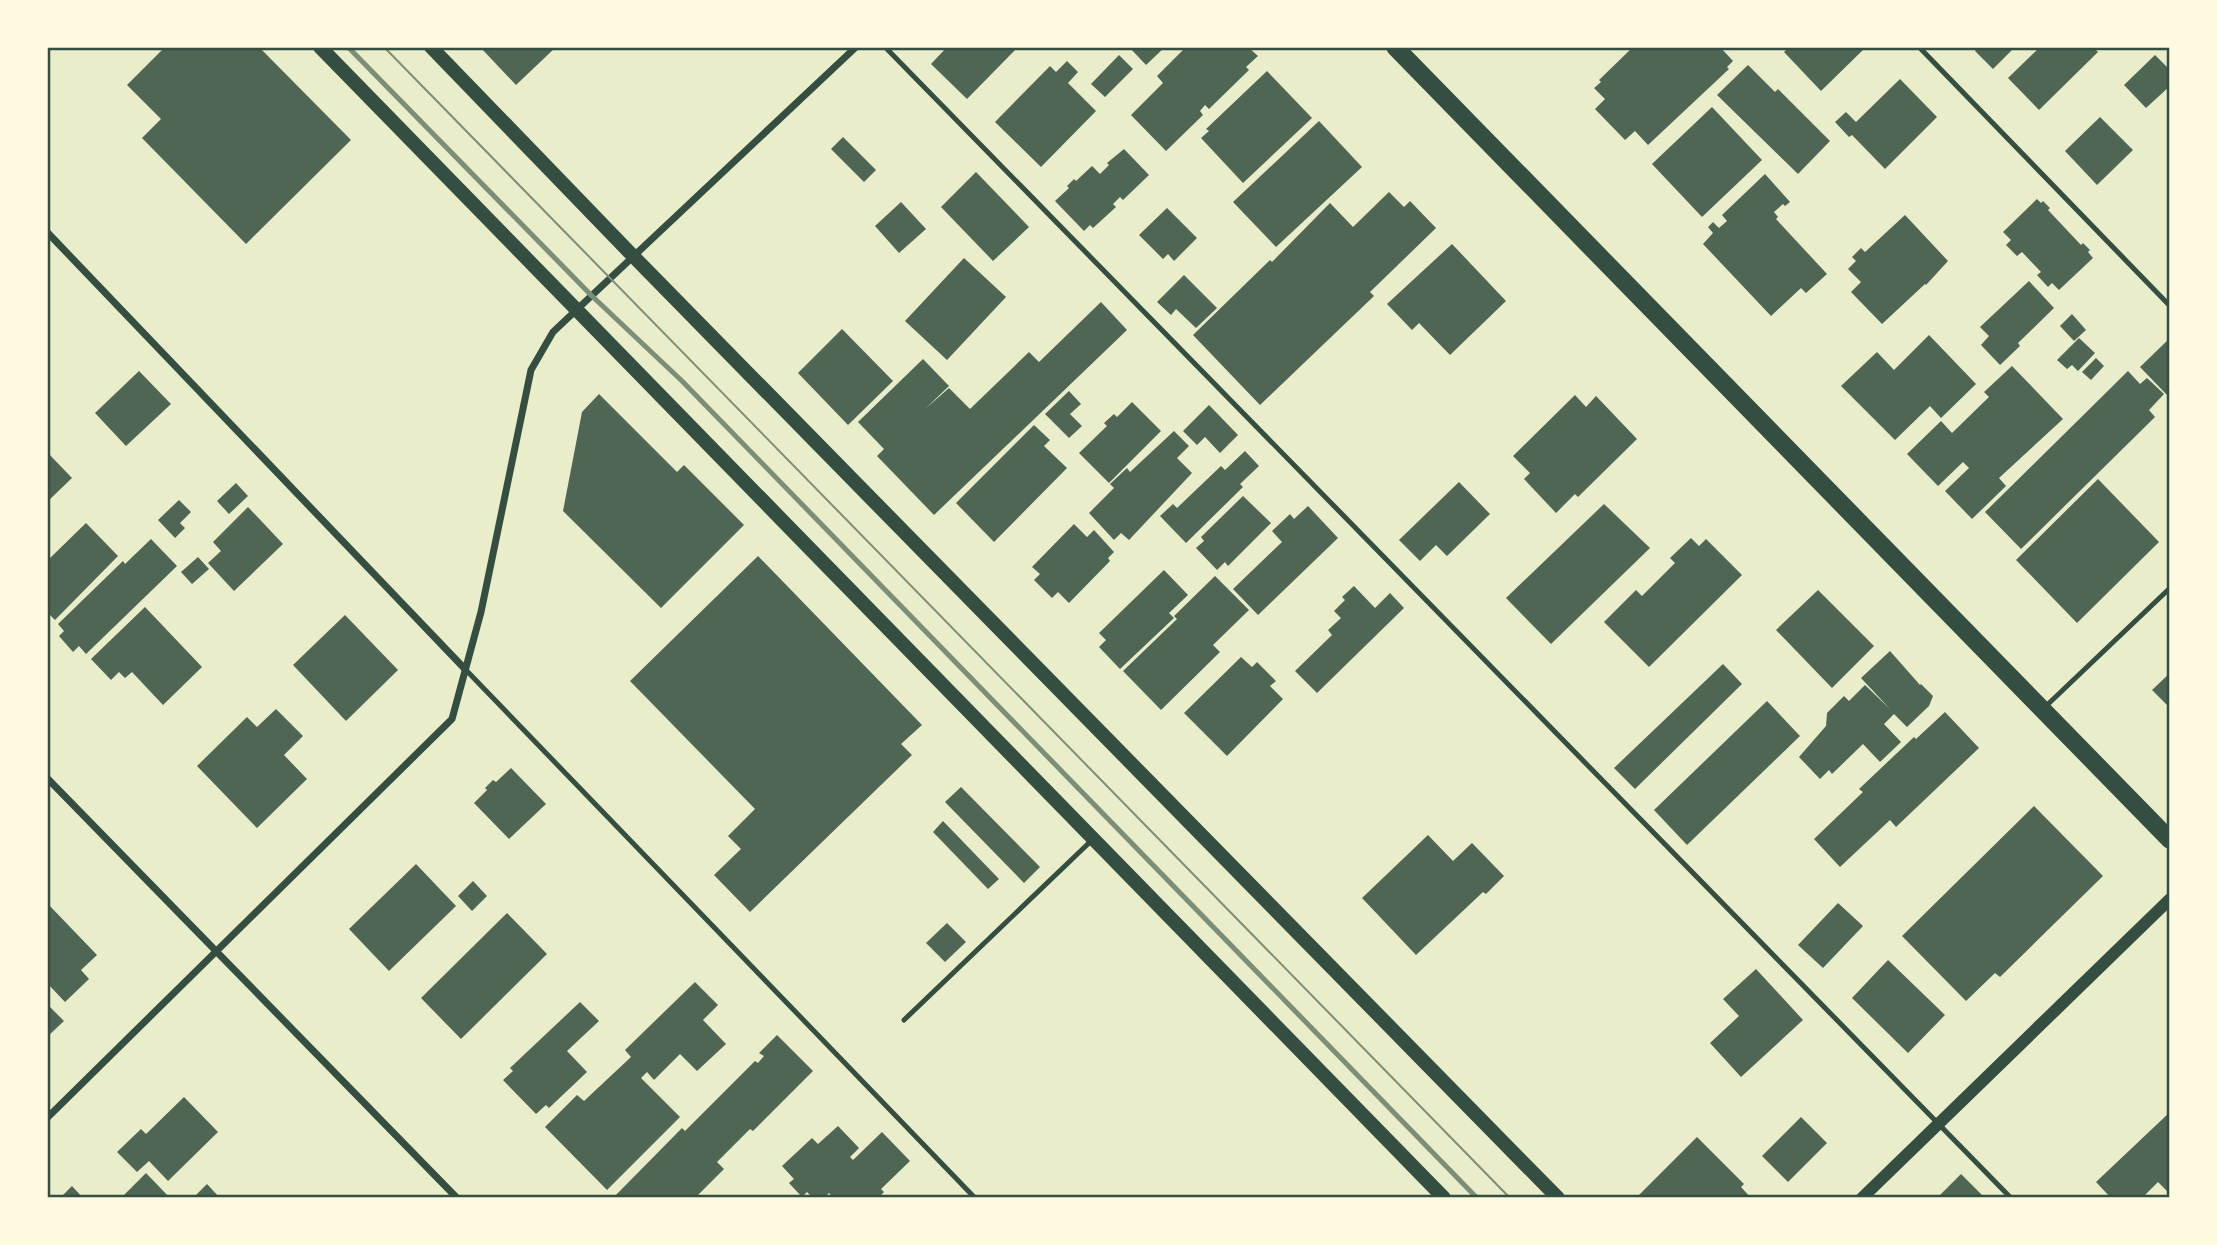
<svg xmlns="http://www.w3.org/2000/svg" width="2217" height="1245" font-family="'Archivo Narrow',sans-serif">
<style>
.building{fill:#4f6655}
.lines{fill:none;stroke-linecap:round;stroke-linejoin:round}
.service{stroke:#344e41;stroke-width:5}
.minor{stroke:#344e41;stroke-width:7}
.tertiary{stroke:#344e41;stroke-width:12}
.secondary{stroke:#344e41;stroke-width:14}
.primary{stroke:#344e41;stroke-width:18}
.tram{stroke:#7c8e77;stroke-width:2}
.rail{stroke:#7c8e77;stroke-width:5}
.neatline{fill:none;stroke:#344e41;stroke-width:2.5}
</style>
<rect width="100%" height="100%" fill="#e9edc9"/>
<g class="building">
<polygon points="165,47 259,47 351,140 246,244 142,138 161,119 127,85"/>
<polygon points="480,47 556,47 516,85"/>
<polygon points="947,47 1018,47 967,99 931,64"/>
<polygon points="1129,47 1165,47 1146,65"/>
<polygon points="1186,47 1248,47 1258,56 1246,67 1249,70 1209,109 1205,105 1200,111 1203,115 1166,151 1131,115 1163,83 1157,76"/>
<polygon points="1633,47 1720,47 1733,61 1727,67 1729,69 1648,145 1635,131 1625,140 1595,109 1605,99 1594,88 1601,82 1599,80"/>
<polygon points="1789,47 1866,47 1821,91 1784,52"/>
<polygon points="1978,47 2015,47 1993,69 1975,51"/>
<polygon points="2040,47 2093,47 2098,52 2039,110 2008,78"/>
<polygon points="1119,55 1133,69 1105,97 1091,84"/>
<polygon points="2155,55 2170,70 2170,86 2146,108 2124,85"/>
<polygon points="1067,61 1078,72 1068,83 1096,111 1041,167 995,122 1050,66 1056,72"/>
<polygon points="1748,65 1775,92 1778,89 1830,141 1798,174 1717,95"/>
<polygon points="1267,71 1312,118 1243,183 1201,138 1209,131 1206,129"/>
<polygon points="1900,79 1937,117 1885,169 1852,135 1849,137 1835,122 1846,112 1856,122"/>
<polygon points="1712,107 1762,160 1702,217 1652,164"/>
<polygon points="2100,117 2133,150 2097,185 2065,151"/>
<polygon points="1319,121 1362,167 1276,247 1233,202"/>
<polygon points="843,137 876,170 864,182 831,149"/>
<polygon points="1124,149 1149,175 1123,200 1120,197 1113,204 1116,207 1093,228 1090,225 1084,231 1055,201 1069,188 1067,186 1074,179 1076,181 1092,166 1100,174 1109,165 1107,163"/>
<polygon points="976,172 1029,227 993,261 941,207"/>
<polygon points="1765,174 1790,202 1785,206 1783,204 1774,212 1778,217 1776,219 1827,274 1806,293 1801,288 1771,316 1703,244 1713,233 1708,227 1713,222 1719,228 1727,221 1722,215"/>
<polygon points="1389,192 1404,207 1410,201 1436,228 1370,292 1374,296 1260,405 1193,335 1270,260 1272,262 1330,203 1353,227"/>
<polygon points="2037,199 2041,203 2043,201 2050,208 2048,210 2081,245 2083,243 2090,250 2088,252 2093,258 2059,290 2052,283 2048,287 2037,275 2041,272 2022,252 2017,256 2006,245 2011,240 2003,232"/>
<polygon points="901,202 926,229 899,253 875,226"/>
<polygon points="1167,208 1197,238 1174,261 1168,254 1163,259 1139,235"/>
<polygon points="1905,215 1948,261 1926,285 1925,284 1882,324 1851,292 1861,282 1848,269 1856,261 1852,257 1861,248 1865,252"/>
<polygon points="1452,244 1506,301 1450,355 1419,323 1412,330 1387,304"/>
<polygon points="964,258 1006,297 947,360 905,321"/>
<polygon points="1184,275 1217,308 1196,328 1176,309 1171,315 1157,302"/>
<polygon points="2029,281 2054,308 2018,343 2020,346 2000,365 1981,345 1989,336 1980,327"/>
<polygon points="1101,302 1127,330 934,515 877,456 884,449 858,422 923,359 949,386 925,409 949,388 970,409 1029,352 1039,362"/>
<polygon points="2072,314 2086,330 2074,341 2060,326"/>
<polygon points="842,329 893,381 848,425 798,373"/>
<polygon points="1929,335 1976,384 1941,418 1930,406 1895,440 1841,386 1877,352 1894,370"/>
<polygon points="2079,338 2095,353 2078,371 2072,365 2067,369 2057,360"/>
<polygon points="2170,338 2170,394 2168,396 2140,367"/>
<polygon points="2096,358 2104,366 2091,380 2082,372"/>
<polygon points="2012,366 2063,419 1999,478 2006,486 1972,519 1945,491 1969,468 1963,462 1938,486 1907,454 1941,421 1952,433 1989,397 1984,392"/>
<polygon points="139,371 171,404 126,446 95,413"/>
<polygon points="2128,371 2140,384 2147,378 2164,394 2149,410 2155,417 2021,549 1985,512"/>
<polygon points="1069,391 1081,404 1070,414 1082,426 1069,438 1045,414"/>
<polygon points="599,394 677,472 684,465 744,525 661,608 563,511 582,412"/>
<polygon points="1575,395 1586,407 1596,396 1637,439 1578,497 1575,494 1556,513 1524,479 1530,473 1513,456"/>
<polygon points="1132,402 1161,431 1109,483 1079,453 1107,426 1104,423 1114,414 1117,417"/>
<polygon points="1209,405 1238,435 1220,453 1205,437 1197,445 1183,431"/>
<polygon points="1034,425 1050,440 1044,446 1067,468 994,542 956,503"/>
<polygon points="1174,431 1189,446 1177,458 1192,473 1129,540 1121,533 1114,540 1089,513 1114,488 1110,484 1127,468 1130,472"/>
<polygon points="1245,451 1259,466 1240,484 1243,487 1186,543 1160,516 1173,504 1177,508 1221,466 1225,470"/>
<polygon points="47,452 72,478 47,502"/>
<polygon points="2098,479 2159,542 2077,623 2016,560"/>
<polygon points="1459,482 1490,514 1447,556 1436,545 1420,561 1399,540"/>
<polygon points="236,483 248,496 229,514 217,501"/>
<polygon points="1243,496 1271,523 1228,566 1225,562 1217,570 1196,548 1204,541 1201,537"/>
<polygon points="179,500 191,512 180,523 185,528 175,538 158,520"/>
<polygon points="1604,504 1650,548 1551,644 1506,598"/>
<polygon points="1308,506 1338,538 1258,615 1233,589 1282,542 1272,531 1290,514 1294,519"/>
<polygon points="248,507 283,544 234,591 208,563 221,551 213,542"/>
<polygon points="86,523 118,556 55,620 50,615 47,617 47,561"/>
<polygon points="1074,524 1087,537 1094,530 1114,552 1108,558 1110,561 1069,603 1058,592 1052,598 1034,580 1040,574 1032,567"/>
<polygon points="1691,538 1699,546 1706,539 1742,575 1649,667 1604,622 1636,590 1642,596 1675,563 1670,558"/>
<polygon points="151,539 177,566 86,654 79,646 73,652 59,636 64,631 58,624 123,561 125,564"/>
<polygon points="758,556 922,725 901,744 912,755 750,912 714,875 741,849 728,836 755,809 630,681"/>
<polygon points="198,557 209,569 192,584 181,572"/>
<polygon points="1164,570 1188,595 1169,613 1174,618 1120,669 1099,647 1106,640 1099,633"/>
<polygon points="1215,576 1249,610 1213,645 1220,652 1161,710 1123,671 1177,619 1174,616"/>
<polygon points="1354,586 1375,608 1390,593 1404,608 1317,693 1295,671 1332,635 1328,630 1341,618 1334,611 1345,600 1342,597"/>
<polygon points="1818,590 1874,646 1832,688 1776,630"/>
<polygon points="145,607 202,667 163,705 132,672 125,678 119,672 111,680 91,659"/>
<polygon points="345,615 398,670 346,721 293,665"/>
<polygon points="1890,651 1920,685 1921,684 1933,696 1929,706 1907,727 1894,714 1884,724 1901,742 1880,762 1863,744 1832,774 1829,770 1820,779 1799,757 1826,726 1827,713 1844,696 1849,701 1865,685 1890,709 1861,678"/>
<polygon points="1241,657 1252,667 1257,662 1276,681 1270,686 1283,699 1227,756 1184,713"/>
<polygon points="1723,664 1742,684 1635,789 1614,768"/>
<polygon points="2170,673 2170,708 2152,690"/>
<polygon points="1767,701 1800,736 1687,845 1654,810"/>
<polygon points="276,709 303,736 284,755 307,779 257,828 197,766 247,717 257,727"/>
<polygon points="1945,712 1979,748 1896,827 1890,820 1840,867 1814,839 1863,792 1859,789 1914,737 1916,739"/>
<polygon points="511,768 546,804 509,839 474,803 487,790 485,788 493,780 496,782"/>
<polygon points="961,787 1040,867 1024,883 945,802"/>
<polygon points="2034,806 2103,876 2000,977 1995,973 1966,1001 1902,936"/>
<polygon points="943,821 999,879 988,889 933,832"/>
<polygon points="1428,835 1453,861 1472,843 1504,876 1486,894 1483,892 1416,955 1362,898"/>
<polygon points="416,864 456,906 389,971 349,929"/>
<polygon points="473,881 487,896 472,911 458,896"/>
<polygon points="47,903 97,955 81,970 89,979 65,1002 47,983"/>
<polygon points="1838,903 1863,926 1823,968 1798,945"/>
<polygon points="507,913 547,954 461,1039 421,998"/>
<polygon points="947,923 966,942 945,962 926,943"/>
<polygon points="1888,960 1945,1015 1908,1053 1852,998"/>
<polygon points="1756,969 1803,1020 1741,1077 1710,1043 1739,1016 1723,999"/>
<polygon points="695,982 718,1005 703,1020 726,1044 697,1071 680,1054 654,1080 647,1072 641,1078 680,1117 607,1190 545,1127 577,1095 584,1101 631,1057 625,1050"/>
<polygon points="580,1002 599,1021 567,1051 587,1072 549,1108 546,1105 536,1114 503,1080 513,1071 510,1068"/>
<polygon points="47,1004 64,1021 47,1037"/>
<polygon points="777,1035 813,1071 753,1131 750,1129 717,1162 724,1169 695,1198 613,1198 682,1128 685,1131 755,1061 758,1063 764,1056 759,1053"/>
<polygon points="184,1097 218,1132 168,1181 149,1161 137,1172 117,1152 141,1129 146,1134"/>
<polygon points="2170,1112 2170,1194 2158,1182 2142,1198 2111,1198 2096,1182"/>
<polygon points="1801,1117 1827,1143 1788,1182 1762,1156"/>
<polygon points="838,1126 859,1148 850,1157 853,1160 882,1132 910,1161 881,1189 884,1192 878,1198 833,1198 829,1193 824,1198 813,1198 807,1192 802,1197 789,1183 794,1179 782,1166 812,1138 818,1144"/>
<polygon points="1697,1137 1744,1184 1741,1187 1751,1198 1636,1198"/>
<polygon points="146,1173 170,1198 121,1198"/>
<polygon points="1961,1174 1985,1198 1937,1198"/>
<polygon points="207,1184 220,1198 193,1198"/>
<polygon points="72,1186 83,1198 60,1198"/>
</g>
<g class="lines">
<g class="service">
<polyline points="885,47 2011,1198"/>
<polyline points="1919,47 2170,306"/>
<polyline points="465,669 975,1198"/>
<polyline points="2045,707 2170,588"/>
<polyline points="904,1020 1091,841"/>
</g>
<g class="minor">
<polyline points="47,232 464,668"/>
<polyline points="47,778 457,1198"/>
<polyline points="47,1118 452,719 481,612 531,370 553,332 856,47"/>
</g>
<polyline class="tertiary" points="1862,1198 2170,899"/>
<g class="secondary">
<polyline points="320,47 1444,1198"/>
<polyline points="431,47 634,257 1558,1198"/>
</g>
<polyline class="primary" points="1395,47 2170,840"/>
<polyline class="tram" points="384,47 1510,1198"/>
<polyline class="rail" points="348,47 592,296 682,381 1477,1198"/>
</g>
<rect width="2217" height="1245" fill="none" stroke="#fefae0" stroke-width="98"/>
<rect x="49" y="49" width="2119" height="1147" class="neatline"/>
</svg>
